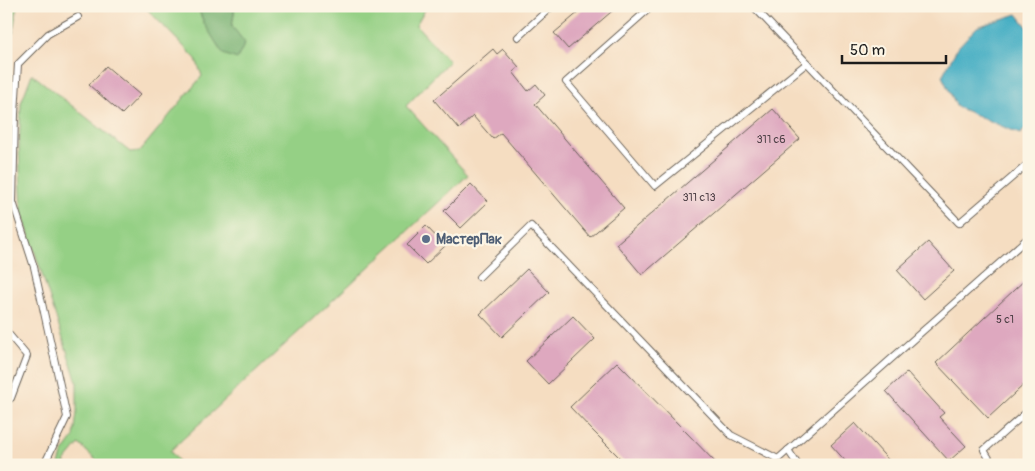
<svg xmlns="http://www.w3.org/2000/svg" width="1035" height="471" font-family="Pangolin,sans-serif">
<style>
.green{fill:#95d085;stroke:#587650}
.forest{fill:#78b272;stroke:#4a6747}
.water{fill:#46afc4;stroke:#316670}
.building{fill:#dea8bf}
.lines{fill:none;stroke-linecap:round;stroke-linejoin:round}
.lane-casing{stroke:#686056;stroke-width:8}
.lane{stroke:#fff;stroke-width:6}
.service-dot{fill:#5c6f8a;stroke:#fcf5e5;stroke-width:2}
.labels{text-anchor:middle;stroke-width:4.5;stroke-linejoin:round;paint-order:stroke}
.number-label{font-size:11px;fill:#4c3f45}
.service-label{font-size:14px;font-weight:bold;fill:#4e5e75;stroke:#fcf5e5;text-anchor:start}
</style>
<rect width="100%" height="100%" fill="#fcf5e5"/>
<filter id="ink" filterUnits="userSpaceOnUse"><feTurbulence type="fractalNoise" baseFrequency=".02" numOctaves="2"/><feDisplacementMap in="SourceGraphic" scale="10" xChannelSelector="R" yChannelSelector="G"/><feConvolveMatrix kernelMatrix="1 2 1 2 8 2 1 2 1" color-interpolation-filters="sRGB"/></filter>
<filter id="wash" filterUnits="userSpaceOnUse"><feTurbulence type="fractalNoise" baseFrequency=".0096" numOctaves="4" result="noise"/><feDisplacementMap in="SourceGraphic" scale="20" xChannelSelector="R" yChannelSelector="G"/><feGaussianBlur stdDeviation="1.12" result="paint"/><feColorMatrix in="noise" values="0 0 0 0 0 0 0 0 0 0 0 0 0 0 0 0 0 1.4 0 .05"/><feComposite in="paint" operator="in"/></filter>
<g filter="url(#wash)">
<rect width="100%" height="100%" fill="#f5ddc1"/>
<g class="green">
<polygon points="6,6 17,6 13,33 6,38"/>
<polygon points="144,6 197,6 205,25 232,26 235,6 427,6 416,25 449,61 406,106 468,175 170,451 182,465 95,465 98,462 79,444 64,462 67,465 59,465 62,454 74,437 77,412 77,382 22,213 19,149 21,103 32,74 130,152 140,151 202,76 196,59"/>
</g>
<polygon class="forest" points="197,6 235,6 232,26 245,43 237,59 223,54 205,25"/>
<polygon class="water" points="1017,14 1029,29 1029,126 1020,134 957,107 942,76 958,47 977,27"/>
<g id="blocks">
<g class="building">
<polygon points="586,6 618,6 568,49 554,33"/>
<polygon points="493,49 497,54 503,49 519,67 513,72 528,91 536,84 545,95 535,104 624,208 590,237 501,133 493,139 473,116 459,129 434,100"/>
<polygon points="106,66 140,95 122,114 89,85"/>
<polygon points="773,109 800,139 642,275 616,244"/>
<polygon points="471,184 488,202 461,228 444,211"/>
<polygon points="426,226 445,246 426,264 407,245"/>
<polygon points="928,242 954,271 923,299 897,270"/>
<polygon points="527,269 549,292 502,337 480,314"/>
<polygon points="1029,276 1029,380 988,418 936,363"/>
<polygon points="573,316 595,339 548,384 526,361"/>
<polygon points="617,362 686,432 718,465 627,465 592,430 570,407"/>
<polygon points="907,372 944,413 939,417 966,446 949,461 886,391"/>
<polygon points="855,423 893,465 849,465 831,445"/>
</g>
</g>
</g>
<g filter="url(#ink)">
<use href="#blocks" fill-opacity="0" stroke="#686056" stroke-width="1"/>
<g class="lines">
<g class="lane-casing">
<g id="lane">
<polyline points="652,6 566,82 655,186 807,63"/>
<polyline points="753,6 959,223 1029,163"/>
<polyline points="518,37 552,6"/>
<polyline points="479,277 531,226 731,435 778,459 1029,237"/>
<polyline points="6,331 27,356 11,398 6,402"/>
<polyline points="788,450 798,465"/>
<polyline points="44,465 67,417 34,267 13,202 15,114 18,64 48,34 78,17"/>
<polyline points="993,465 984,450 1029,410"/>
</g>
</g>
<use href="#lane" class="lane"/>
</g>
</g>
<circle class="service-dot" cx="426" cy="239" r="5"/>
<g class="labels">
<g class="number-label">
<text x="771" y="143">311 с6</text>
<text x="699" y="201">311 с13</text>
<text x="1005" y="323">5 с1</text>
</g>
<g class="service-label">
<text x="436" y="244">МастерПак</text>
</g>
</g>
<rect width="1035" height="471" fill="none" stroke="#fcf5e5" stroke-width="25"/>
<path d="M842 55v8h104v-8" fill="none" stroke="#1c1c1c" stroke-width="2.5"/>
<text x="850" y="55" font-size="15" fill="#1c1c1c" stroke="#fcf5e5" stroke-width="4" paint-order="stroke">50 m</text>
</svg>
